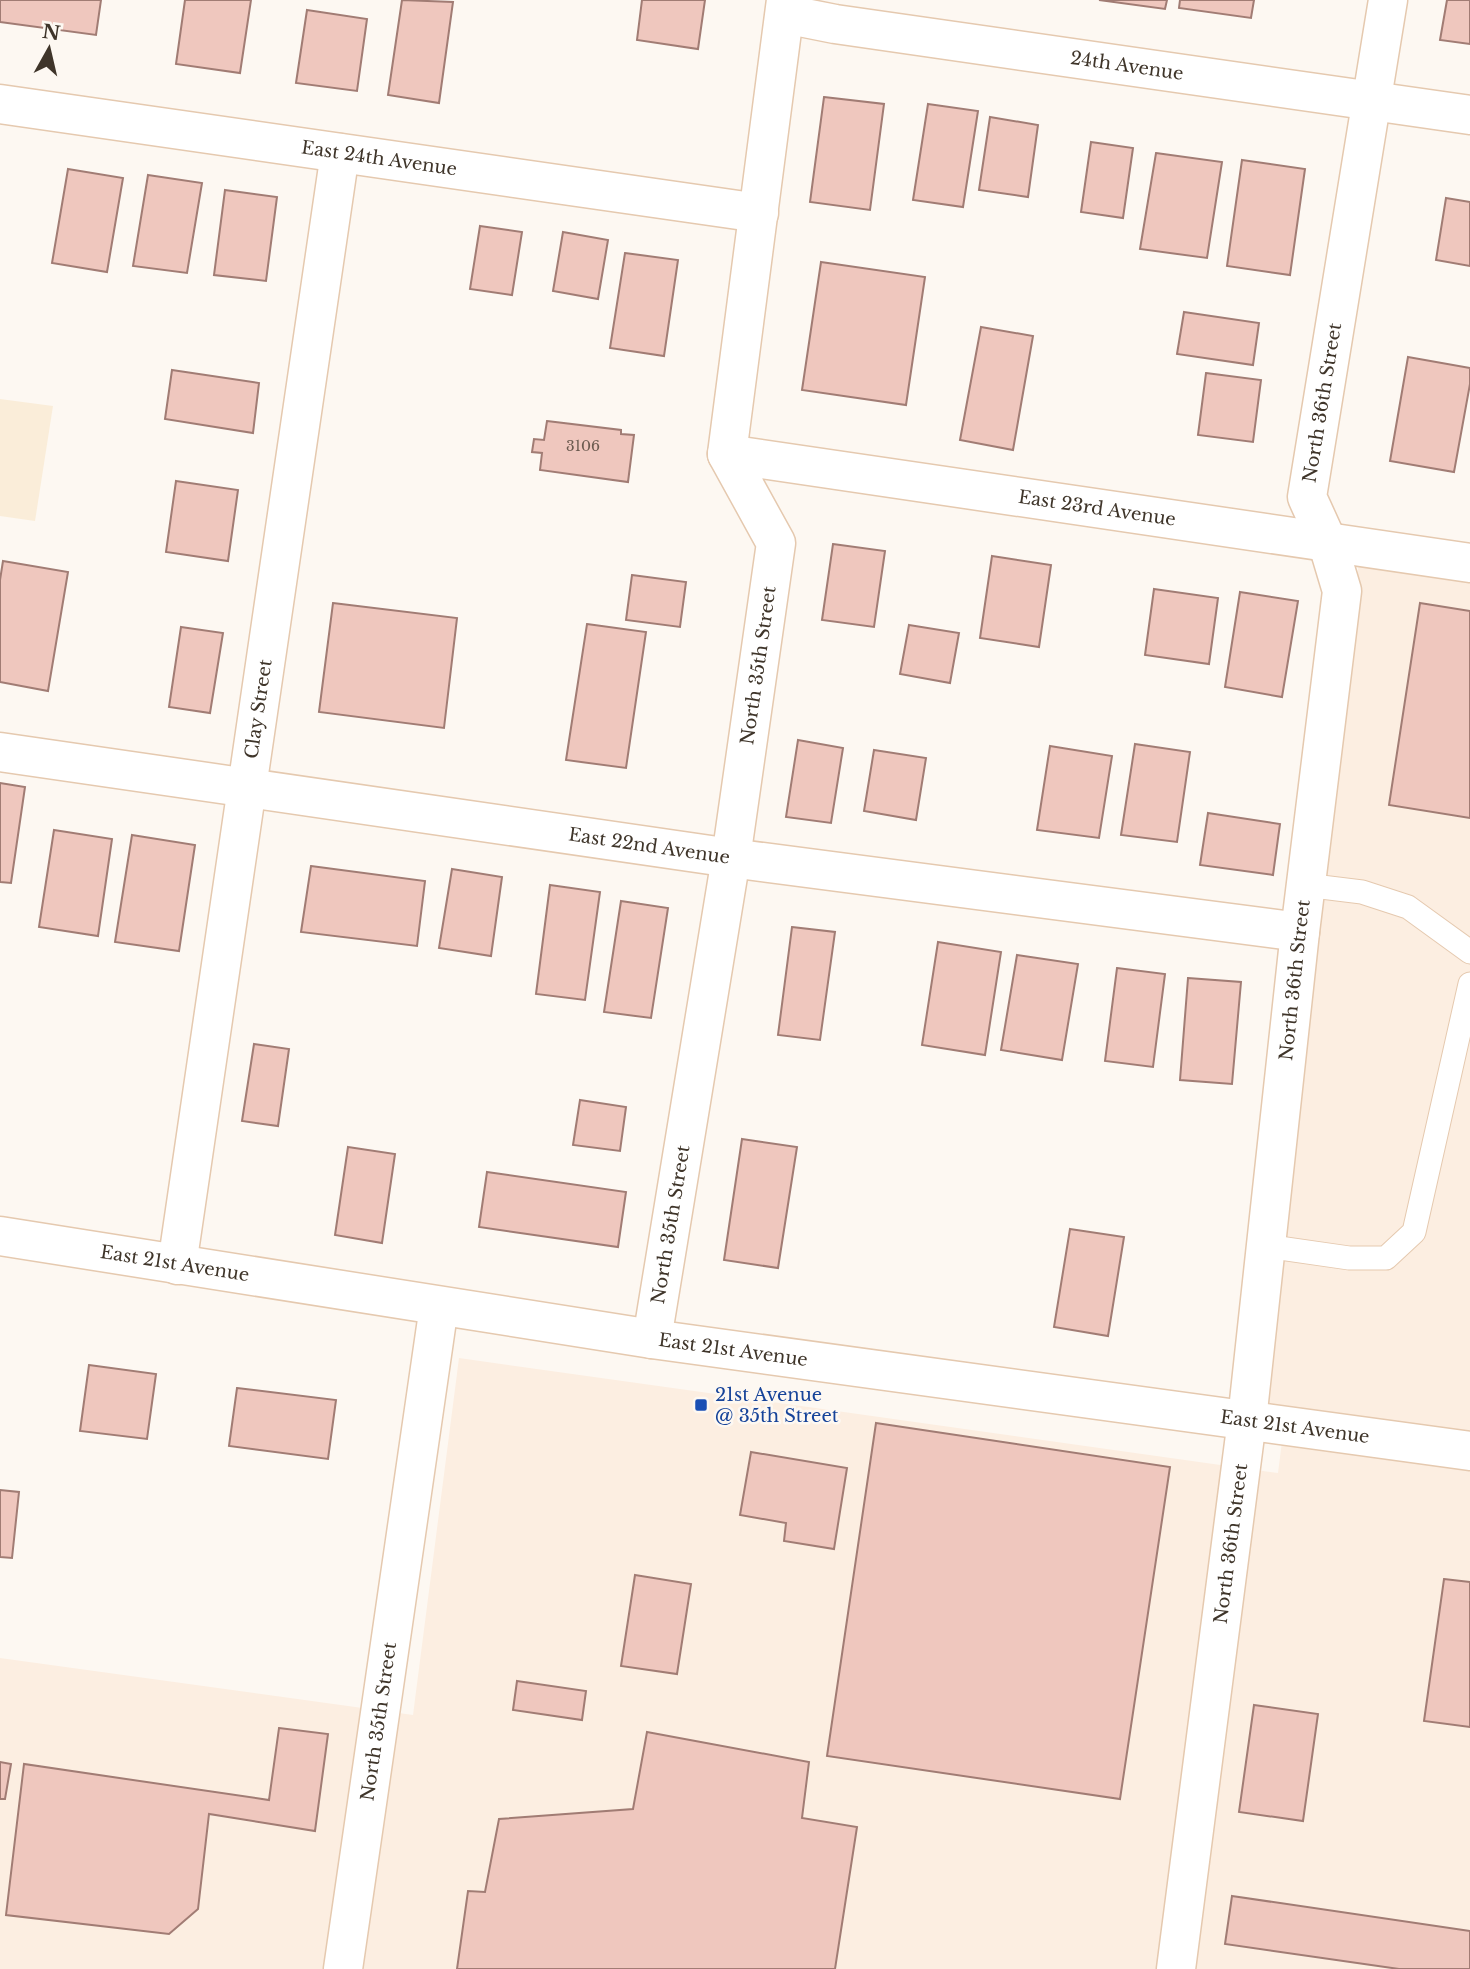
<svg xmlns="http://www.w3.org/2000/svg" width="1470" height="1969" font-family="'Libre Baskerville',serif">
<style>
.commercial{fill:#faedd9}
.built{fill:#fceee1}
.building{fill:#efc7be;stroke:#a17c74;stroke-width:2}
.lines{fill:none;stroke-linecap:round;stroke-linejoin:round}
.service-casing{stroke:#e5c9af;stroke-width:25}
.minor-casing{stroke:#e5c9af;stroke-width:41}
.tertiary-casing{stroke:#e5c9af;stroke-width:41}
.service{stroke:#fff;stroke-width:23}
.minor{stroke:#fff;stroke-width:38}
.tertiary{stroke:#fff;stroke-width:38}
.transit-dot{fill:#1a4fb4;stroke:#fdf8f2;stroke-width:2.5}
.labels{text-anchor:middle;stroke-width:5;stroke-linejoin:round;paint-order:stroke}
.number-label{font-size:14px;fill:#6b5a4f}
.street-label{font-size:18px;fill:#3f352a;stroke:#fdf8f2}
.transit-label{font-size:18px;fill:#164399;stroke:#fdf8f2;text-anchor:start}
</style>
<rect width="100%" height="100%" fill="#fdf8f2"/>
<polygon class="commercial" points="0,399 53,406 35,521 0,516"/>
<polygon class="built" points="1360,554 1470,570 1470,1969 0,1969 0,1658 413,1715 459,1358 1278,1473 1286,1410 1259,1406 1305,979"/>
<g class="building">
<polygon points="0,0 101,0 96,35 0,22"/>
<polygon points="185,0 251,0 240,73 176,64"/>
<polygon points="402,0 453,2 439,103 388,95"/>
<polygon points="642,0 705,0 698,49 637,40"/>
<polygon points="1099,0 1167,0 1165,9"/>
<polygon points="1180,0 1254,0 1251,18 1179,8"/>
<polygon points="1447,0 1470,0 1470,44 1440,40"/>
<polygon points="307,10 367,19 357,91 296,83"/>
<polygon points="824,97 884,104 870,210 810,202"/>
<polygon points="928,104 978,111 963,207 913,200"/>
<polygon points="990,117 1038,125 1028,197 979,190"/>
<polygon points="1091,142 1133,148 1123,218 1081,212"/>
<polygon points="1156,153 1222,162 1207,258 1140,249"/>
<polygon points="1242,160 1305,169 1290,275 1227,266"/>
<polygon points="68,169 123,178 107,272 52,263"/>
<polygon points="148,175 202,183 187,273 133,266"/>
<polygon points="225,190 277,197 266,281 214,275"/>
<polygon points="1446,198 1470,202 1470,266 1436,260"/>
<polygon points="480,226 522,232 512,295 470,289"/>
<polygon points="563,232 608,240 598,299 553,291"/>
<polygon points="625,253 678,260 664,356 610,348"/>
<polygon points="821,262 925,277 906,405 802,390"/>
<polygon points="1184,312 1259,323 1253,365 1177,354"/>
<polygon points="981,327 1033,336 1013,450 960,440"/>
<polygon points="1408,357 1470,368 1470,384 1454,472 1390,461"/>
<polygon points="172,370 259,383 253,433 165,419"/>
<polygon points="1206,373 1261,380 1253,442 1198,435"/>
<polygon points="547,421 621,430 621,434 634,435 628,482 540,470 542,453 532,452 534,439 544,440"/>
<polygon points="176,481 238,490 228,561 166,552"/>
<polygon points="833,544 885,551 874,627 822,620"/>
<polygon points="992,556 1051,565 1039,647 980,638"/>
<polygon points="3,561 68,572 48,691 0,682 0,580"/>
<polygon points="632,575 686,582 680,627 626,620"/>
<polygon points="1154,589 1218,598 1209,664 1145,655"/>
<polygon points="1240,592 1298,601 1282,697 1225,687"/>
<polygon points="333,603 457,618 444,728 319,712"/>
<polygon points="1420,603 1470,611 1470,818 1389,805"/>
<polygon points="587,624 646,632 626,768 566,760"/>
<polygon points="909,625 959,633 950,683 900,674"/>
<polygon points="181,627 223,633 210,713 169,707"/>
<polygon points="798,740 843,748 831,823 786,817"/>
<polygon points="1135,744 1190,752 1177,842 1121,835"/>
<polygon points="1050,746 1112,756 1099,838 1037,830"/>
<polygon points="874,750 926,758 916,820 864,811"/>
<polygon points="0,783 25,787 11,883 0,882"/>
<polygon points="1208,813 1280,824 1273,875 1200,865"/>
<polygon points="54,830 112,839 98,936 39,927"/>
<polygon points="132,835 195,845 179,951 115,942"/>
<polygon points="311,866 425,881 417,946 301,932"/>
<polygon points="452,869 502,877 491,956 439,948"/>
<polygon points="550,885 600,892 585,1000 536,994"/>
<polygon points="621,901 668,908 651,1018 604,1012"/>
<polygon points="792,927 835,932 820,1040 778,1035"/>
<polygon points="938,942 1001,952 985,1055 922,1045"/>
<polygon points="1017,955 1078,964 1062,1060 1001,1050"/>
<polygon points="1117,968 1165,974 1153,1067 1105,1061"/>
<polygon points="1188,978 1241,982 1232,1084 1180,1080"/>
<polygon points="254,1044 289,1049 278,1126 242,1121"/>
<polygon points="580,1100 626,1107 620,1151 573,1145"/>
<polygon points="742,1139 797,1147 778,1268 724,1260"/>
<polygon points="348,1147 395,1154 382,1243 335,1235"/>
<polygon points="487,1172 626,1192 618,1247 479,1227"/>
<polygon points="1070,1229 1124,1237 1108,1336 1054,1327"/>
<polygon points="89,1365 156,1374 147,1439 80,1431"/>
<polygon points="237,1388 336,1400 328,1459 229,1446"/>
<polygon points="876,1423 1170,1467 1120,1799 827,1756"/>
<polygon points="751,1452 847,1468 834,1549 784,1541 786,1523 740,1515"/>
<polygon points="0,1490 19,1492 12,1558 0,1557"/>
<polygon points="635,1575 691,1584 677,1674 621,1666"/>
<polygon points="1444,1579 1470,1582 1470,1727 1424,1721"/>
<polygon points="517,1681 586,1691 582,1720 513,1710"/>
<polygon points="1254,1705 1318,1714 1303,1821 1239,1812"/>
<polygon points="279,1728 328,1734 315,1831 209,1814 198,1909 169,1934 6,1915 24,1764 269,1800"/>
<polygon points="647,1732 809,1762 802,1818 857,1827 835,1969 457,1969 468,1891 485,1892 499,1819 633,1809"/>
<polygon points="0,1762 11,1764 5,1799 0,1799"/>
<polygon points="1232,1896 1470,1931 1470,1969 1399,1969 1225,1944"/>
</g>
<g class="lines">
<g class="service-casing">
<g id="service">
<polyline points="1305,885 1362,892 1408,907 1470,952"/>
<polyline points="1266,1246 1349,1258 1386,1258 1414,1232 1470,984"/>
</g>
</g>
<g class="minor-casing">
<g id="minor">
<path id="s1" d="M785 14 835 24 1470 115"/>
<path id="s2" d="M0 104 759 213"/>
<path id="s3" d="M727 454 1470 563"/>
<path id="s4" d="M0 752 731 858 1300 932"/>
<path id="s5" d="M177 1265 340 153"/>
<path id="s6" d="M652 1339 731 858 776 543 727 454 786 0"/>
<path id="s7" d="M343 1969 439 1306"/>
<path id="s8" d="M1176 1969 1247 1420 1300 932 1342 591 1327 541 1307 497 1388 0"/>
</g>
</g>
<g class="tertiary-casing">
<g id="tertiary">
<path id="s9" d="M0 1236 652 1339 1470 1451"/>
</g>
</g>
<use href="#service" class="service"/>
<use href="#minor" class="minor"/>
<use href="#tertiary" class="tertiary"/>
</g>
<rect class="transit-dot" x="694" y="1398" width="14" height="14" rx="3.5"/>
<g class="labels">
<g class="number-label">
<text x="583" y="451">3106</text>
</g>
<g class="street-label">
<text dy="6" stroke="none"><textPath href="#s1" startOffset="346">24th Avenue</textPath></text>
<text dy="6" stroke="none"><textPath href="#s2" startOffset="383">East 24th Avenue</textPath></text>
<text dy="6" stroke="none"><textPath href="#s8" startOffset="1584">North 36th Street</textPath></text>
<text dy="6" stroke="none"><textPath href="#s3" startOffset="374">East 23rd Avenue</textPath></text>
<text dy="6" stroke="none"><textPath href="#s6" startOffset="682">North 35th Street</textPath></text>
<text dy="6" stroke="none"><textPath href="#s5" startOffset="562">Clay Street</textPath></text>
<text dy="6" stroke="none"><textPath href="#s4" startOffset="656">East 22nd Avenue</textPath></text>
<text dy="6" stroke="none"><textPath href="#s8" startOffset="996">North 36th Street</textPath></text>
<text dy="6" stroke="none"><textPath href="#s6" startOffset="116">North 35th Street</textPath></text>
<text dy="6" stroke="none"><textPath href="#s9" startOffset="177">East 21st Avenue</textPath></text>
<text dy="6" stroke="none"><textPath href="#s9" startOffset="742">East 21st Avenue</textPath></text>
<text dy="6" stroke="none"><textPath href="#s9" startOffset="1309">East 21st Avenue</textPath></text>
<text dy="6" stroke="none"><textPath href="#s8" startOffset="429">North 36th Street</textPath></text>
<text dy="6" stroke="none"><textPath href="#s7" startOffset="250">North 35th Street</textPath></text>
</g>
<g class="transit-label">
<text x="715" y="1401">21st Avenue<tspan x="715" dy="21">@ 35th Street</tspan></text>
</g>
</g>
<g transform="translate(49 49) rotate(8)" stroke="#fdf8f2" stroke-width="5" paint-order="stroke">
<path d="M0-5L12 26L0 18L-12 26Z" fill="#3f352a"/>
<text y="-10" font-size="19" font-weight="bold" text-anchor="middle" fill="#3f352a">N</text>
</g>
</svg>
